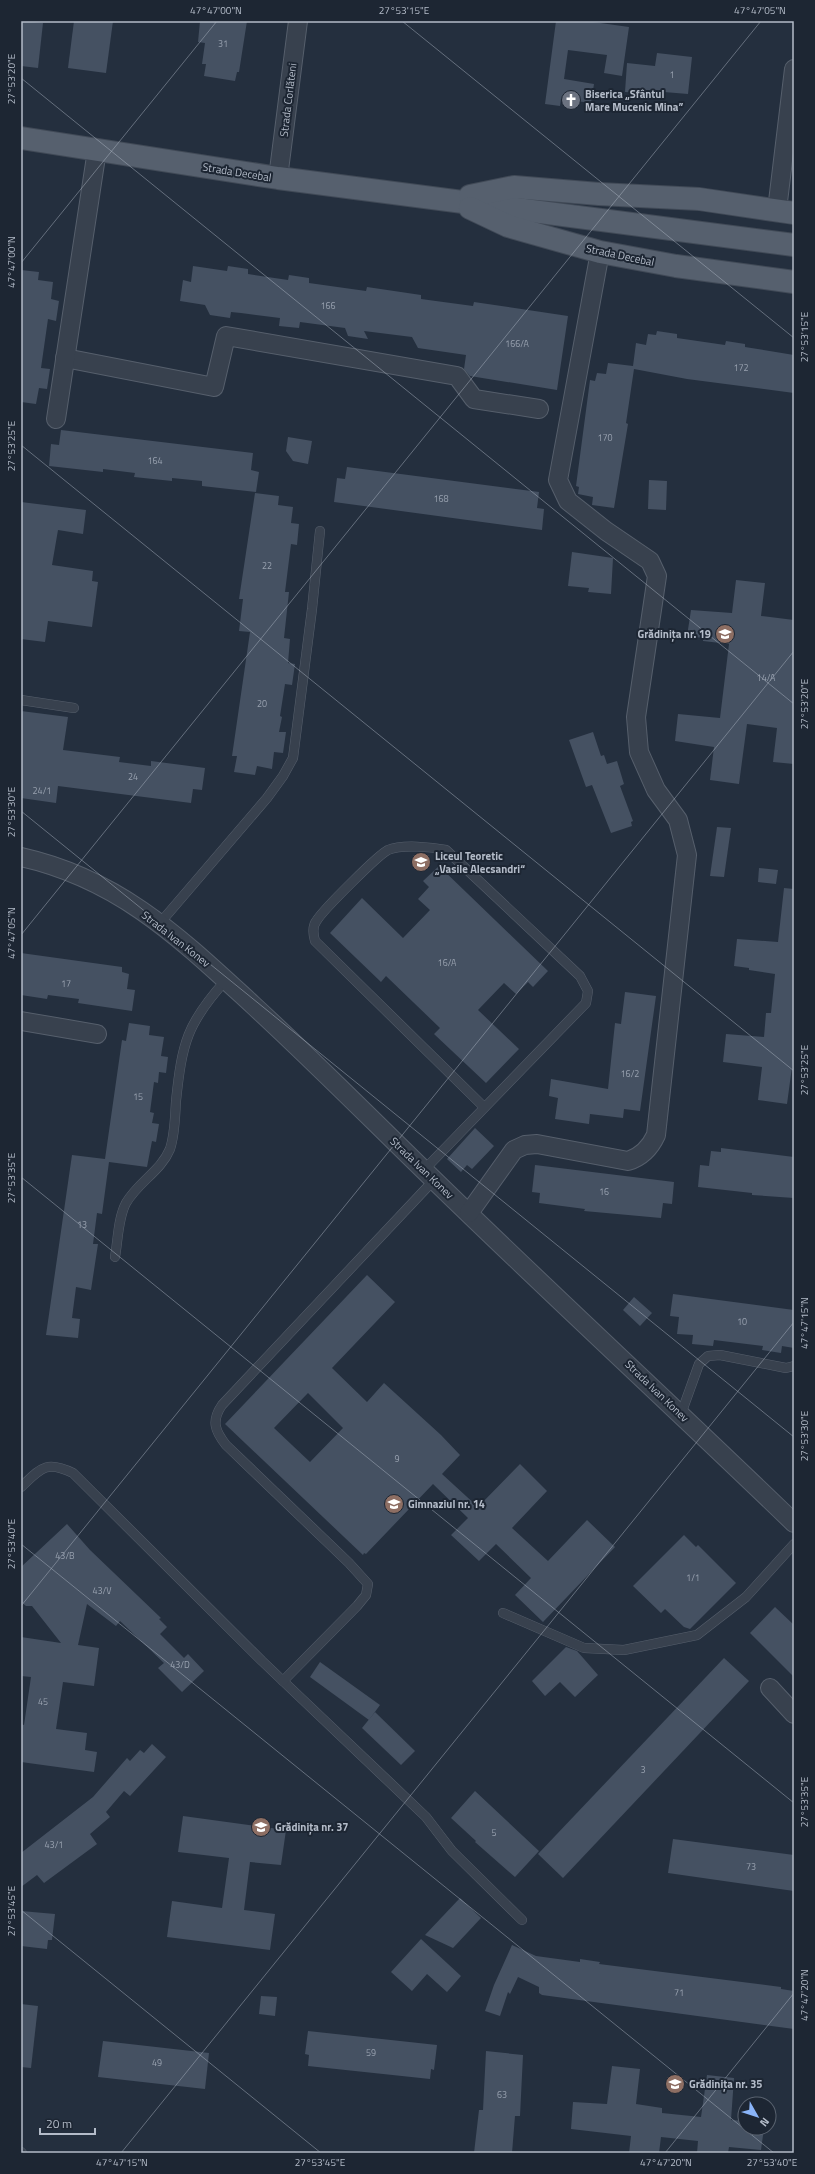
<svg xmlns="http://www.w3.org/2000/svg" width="815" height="2174" font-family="'Titillium Web',sans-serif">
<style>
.building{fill:#455162;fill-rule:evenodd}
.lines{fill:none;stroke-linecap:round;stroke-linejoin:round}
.lane-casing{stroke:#565f6c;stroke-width:10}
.street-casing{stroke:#565f6c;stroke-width:20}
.primary-casing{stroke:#414a57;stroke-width:24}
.lane{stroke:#38414e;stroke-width:9}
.street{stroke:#38414e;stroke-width:18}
.primary{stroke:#56606e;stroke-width:22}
.ticks{fill:none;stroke:#b4bcc9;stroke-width:1;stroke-opacity:0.45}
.labels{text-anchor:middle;stroke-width:4;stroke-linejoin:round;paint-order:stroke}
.number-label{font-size:9px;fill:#98a1af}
.poi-label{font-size:11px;font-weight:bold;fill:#b4bcc9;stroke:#1d2633;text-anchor:start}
.street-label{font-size:11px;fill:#b4bcc9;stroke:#1d2633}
.neatline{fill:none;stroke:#b4bcc9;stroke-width:1.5}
.ticks-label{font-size:10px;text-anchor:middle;fill:#b4bcc9}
</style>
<rect width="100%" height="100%" fill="#242f3e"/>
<g class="building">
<polygon points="21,21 43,23 38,68 21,66"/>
<polygon points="74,21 113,21 106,73 68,68"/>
<polygon points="200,21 247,21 239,72 237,72 235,81 204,76 206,64 202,64 205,43 198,42"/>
<polygon points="556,21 586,21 629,27 622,76 604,73 607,55 568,50 564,79 594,84 591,103 561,99 560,106 545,104"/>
<polygon points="657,53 692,57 688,94 640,90 640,93 625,92 627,63 655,66"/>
<polygon points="193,266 227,271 228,266 248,269 248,274 288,280 289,275 309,278 309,283 366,291 367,287 421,295 421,299 473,306 474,302 568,316 557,390 470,376 464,369 466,355 418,348 412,337 364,331 368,339 348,336 345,328 300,322 299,328 279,326 280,318 241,313 231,312 230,318 210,315 205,305 180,301 183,280 191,282"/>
<polygon points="21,270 39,272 38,280 53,282 51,299 59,301 56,321 48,319 41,368 50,369 47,389 39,388 36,404 21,402"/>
<polygon points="657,331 677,334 677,338 725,345 726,341 745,344 745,347 794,355 794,393 687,379 634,369 626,423 628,424 614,508 592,505 593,497 578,494 579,487 576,486 590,380 595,381 597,373 606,374 608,363 633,366 636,343 646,345 648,334 656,335"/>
<polygon points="61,430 253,453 251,470 259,472 256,492 202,486 202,481 172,478 172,481 134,477 135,473 103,469 103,472 49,466 51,444 59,445"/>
<polygon points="288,437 312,441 308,464 293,461 286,451"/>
<polygon points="347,467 539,492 537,508 544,509 542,530 334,502 337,478 345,479"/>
<polygon points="649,480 667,481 666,510 648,509"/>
<polygon points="255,493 279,496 278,505 293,507 291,523 299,524 297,545 291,544 285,592 289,592 284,638 290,639 288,663 295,664 292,685 285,684 280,716 282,717 279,732 286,732 283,753 274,752 272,769 257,766 255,775 234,772 237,756 232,756 250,632 239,631 243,599 239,599"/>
<polygon points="21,502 86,510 83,534 58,530 52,565 93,571 92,581 98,582 92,627 48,621 45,642 21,639"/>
<polygon points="572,552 613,558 611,594 588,592 589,588 568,586"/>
<polygon points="736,580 765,583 761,616 794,620 794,764 773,762 777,728 747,724 739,784 710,780 714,747 675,741 678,714 720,718 729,644 703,641 703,638 687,636 691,610 732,613"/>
<polygon points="21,711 68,717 63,750 120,757 119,762 151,766 151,761 205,768 202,790 193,789 191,803 58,786 56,803 21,798"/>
<polygon points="593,732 601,756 604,755 607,764 617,761 624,784 620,786 633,821 631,822 632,826 611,833 592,785 586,787 569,740"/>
<polygon points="717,827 731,828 724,877 710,876"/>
<polygon points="439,866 548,971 533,987 528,982 516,994 504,983 478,1010 519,1049 486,1083 434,1034 440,1028 386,976 381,982 330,933 362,898 403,938 430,910 418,899 429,887 423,881"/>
<polygon points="759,868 778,870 776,884 758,882"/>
<polygon points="784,888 794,889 794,1052 787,1104 758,1100 762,1067 723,1062 726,1034 764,1037 766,1013 771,1013 775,974 749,970 749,968 734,966 737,939 778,942"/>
<polygon points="21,953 122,967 122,972 129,974 127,989 135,990 132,1011 78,1003 79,999 48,995 47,999 21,995"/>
<polygon points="625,992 656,996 640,1111 624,1109 623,1118 590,1114 589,1124 555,1119 558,1098 549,1096 551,1079 608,1089 615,1023 621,1024"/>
<polygon points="129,1023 150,1026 149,1035 164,1037 161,1056 168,1057 166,1073 159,1072 158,1083 154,1082 150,1112 154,1113 152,1123 159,1124 156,1142 152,1141 147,1167 109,1162 102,1214 97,1213 93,1244 98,1244 91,1290 76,1287 72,1318 80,1319 78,1338 46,1335 72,1155 105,1159 122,1040 126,1041"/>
<polygon points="475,1128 494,1146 472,1169 467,1165 461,1172 447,1159"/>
<polygon points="721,1148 794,1157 794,1198 752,1195 752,1193 698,1187 700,1165 709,1166 711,1151 721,1152"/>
<polygon points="535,1165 674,1182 672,1204 663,1203 661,1218 584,1211 585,1209 539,1203 540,1193 532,1192"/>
<path d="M367 1275 395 1302 332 1368 367 1402 384 1383 441 1435 460 1455 442 1474 478 1507 520 1464 547 1491 512 1528 548 1561 587 1520 615 1547 543 1622 515 1595 531 1578 496 1544 479 1561 451 1535 468 1518 433 1484 366 1554 364 1553 363 1555 225 1424ZM308 1393 343 1428 310 1462 274 1428Z"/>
<polygon points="673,1294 794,1310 794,1348 782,1346 781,1353 762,1350 763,1346 714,1340 713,1346 692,1344 693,1335 677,1334 679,1317 670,1316"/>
<polygon points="634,1297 652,1313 640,1326 623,1310"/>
<polygon points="67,1524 90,1550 161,1618 159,1619 167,1627 160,1634 184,1658 188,1654 204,1671 182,1692 158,1668 164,1663 120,1621 116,1626 87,1604 78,1645 99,1648 94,1686 63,1682 56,1729 87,1733 85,1750 97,1752 94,1772 21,1762 21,1724 24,1725 31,1677 21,1676 21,1637 61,1643 32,1606 26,1606 21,1602 21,1567"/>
<polygon points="684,1535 696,1547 698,1545 736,1583 690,1629 684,1627 665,1609 661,1613 633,1586"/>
<polygon points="775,1607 794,1625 794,1677 750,1633"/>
<polygon points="566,1647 577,1651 598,1675 575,1697 560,1682 545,1696 532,1681"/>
<polygon points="724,1658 749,1681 563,1878 538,1854"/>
<polygon points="320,1662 380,1705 369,1720 310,1677"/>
<polygon points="375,1712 415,1751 401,1765 362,1728"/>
<polygon points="152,1744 166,1757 130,1796 124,1791 106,1812 110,1817 90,1834 97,1844 44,1883 37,1875 21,1887 21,1853 93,1797 127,1758 130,1761 140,1750 144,1753"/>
<polygon points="475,1791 539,1851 515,1877 475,1842 476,1841 451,1818"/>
<polygon points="183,1816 286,1830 281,1865 250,1862 244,1910 275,1914 270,1950 167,1937 172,1901 222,1908 229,1858 178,1852"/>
<polygon points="673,1839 794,1855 794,1891 668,1873"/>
<polygon points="460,1898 481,1918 453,1948 425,1935"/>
<polygon points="21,1911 55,1914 52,1940 48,1940 47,1949 21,1946"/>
<polygon points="421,1939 461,1976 447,1992 427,1974 412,1991 391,1972"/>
<polygon points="512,1945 536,1956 580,1962 580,1959 600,1962 599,1964 781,1987 781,1989 794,1991 794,2029 542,1995 539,1993 539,1987 518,1977 510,1994 508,1992 500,2016 485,2011 494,1985"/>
<polygon points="261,1996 277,1997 275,2016 259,2014"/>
<polygon points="21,2004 38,2006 31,2068 21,2067"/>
<polygon points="308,2031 437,2045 434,2070 431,2069 430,2079 308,2066 309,2055 305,2054"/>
<polygon points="103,2041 209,2053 205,2089 98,2077"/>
<polygon points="486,2051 523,2055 520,2116 515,2116 512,2153 474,2153 479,2110 483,2110"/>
<polygon points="612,2066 640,2069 636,2104 662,2108 662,2113 701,2117 707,2075 734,2078 731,2120 745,2121 745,2128 764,2128 761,2150 729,2147 728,2153 697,2153 698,2141 661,2137 659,2153 629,2153 631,2136 571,2129 573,2102 607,2104"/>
</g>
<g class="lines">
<g class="lane-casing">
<g id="lane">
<polyline points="21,700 74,708"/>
<polyline points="160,923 267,798 283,776 293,758 312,609 320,531"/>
<path d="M424 1170 586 1003 588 991 580 976 446 850C432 847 402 844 388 850 378 855 324 909 317 920 312 926 313 934 315 941L484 1107"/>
<path d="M115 1257C118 1240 118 1218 126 1203 138 1182 161 1171 170 1149 175 1134 175 1116 176 1101 182 1043 187 1023 226 980"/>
<polyline points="681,1414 699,1364 708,1356 720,1355 786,1368 794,1366"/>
<path d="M21 1487C41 1468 46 1460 73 1473L262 1661 426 1817 452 1851 522 1920"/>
<polyline points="503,1613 584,1648 624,1650 697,1635 746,1597 794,1544"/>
<path d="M283 1681 357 1606 366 1595 368 1584 349 1563 226 1445C215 1431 211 1421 222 1405L434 1180"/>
<polyline points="21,2152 22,2153"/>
</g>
</g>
<g class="street-casing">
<g id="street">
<polyline points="278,178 298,21"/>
<polyline points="777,210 794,69"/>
<polyline points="65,358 214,387 226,336 457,376 474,399 539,409"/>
<polyline points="56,419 97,150"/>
<path d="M21 857C120 879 181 939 253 1005 315 1062 374 1122 435 1181 553 1296 675 1408 794 1523"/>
<polyline points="21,1021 97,1034"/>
<path d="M469 1213 514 1150 525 1145 537 1144 628 1161C641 1157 650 1148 656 1135L687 855 678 820 656 790 639 752 636 717 657 576 650 561 606 531 568 501 558 480 600 252"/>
<polyline points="770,1688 794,1714"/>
</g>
</g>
<g class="primary-casing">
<g id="primary">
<polyline points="21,138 278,178 794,245"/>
<polyline points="470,196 514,187 599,194 699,199 794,213"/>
<polyline points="470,208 508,226 600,252 676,266 794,282"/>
</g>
</g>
<use href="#lane" class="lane"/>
<use href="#street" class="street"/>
<use href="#primary" class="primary"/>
</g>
<path class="ticks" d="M402 21 794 338M21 78 794 704M21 263 217 21M21 445 794 1071M21 811 794 1437M21 935 761 21M21 1177 794 1803M21 1544 774 2153M21 1606 794 651M21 1910 321 2153M121 2153 794 1322M665 2153 794 1993"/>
<defs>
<g id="church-disc" transform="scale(1)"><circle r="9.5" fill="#6b7280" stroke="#1d2633"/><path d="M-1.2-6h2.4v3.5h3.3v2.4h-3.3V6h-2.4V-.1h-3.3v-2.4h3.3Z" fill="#fff"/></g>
<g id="school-disc" transform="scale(1)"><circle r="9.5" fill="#8d6e63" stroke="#1d2633"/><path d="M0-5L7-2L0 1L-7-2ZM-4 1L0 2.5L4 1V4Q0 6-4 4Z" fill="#fff"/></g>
</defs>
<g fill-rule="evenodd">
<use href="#church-disc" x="571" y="100"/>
<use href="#school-disc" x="725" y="634"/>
<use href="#school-disc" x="421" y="862"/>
<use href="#school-disc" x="394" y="1504"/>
<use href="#school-disc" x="261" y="1827"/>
<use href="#school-disc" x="675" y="2084"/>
</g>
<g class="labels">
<g class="number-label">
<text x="223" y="47">31</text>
<text x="672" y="78">1</text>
<text x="328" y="309">166</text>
<text x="517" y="347">166/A</text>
<text x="741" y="371">172</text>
<text x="605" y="441">170</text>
<text x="155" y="464">164</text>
<text x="441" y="502">168</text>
<text x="267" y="569">22</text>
<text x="766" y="681">14/A</text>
<text x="262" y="707">20</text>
<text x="133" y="780">24</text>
<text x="42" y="794">24/1</text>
<text x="447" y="966">16/A</text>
<text x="66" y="987">17</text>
<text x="630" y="1077">16/2</text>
<text x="138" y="1100">15</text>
<text x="604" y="1195">16</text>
<text x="82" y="1228">13</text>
<text x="742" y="1325">10</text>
<text x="397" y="1462">9</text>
<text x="65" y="1559">43/B</text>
<text x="693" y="1581">1/1</text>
<text x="102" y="1594">43/V</text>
<text x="180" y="1668">43/D</text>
<text x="43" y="1705">45</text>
<text x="643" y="1773">3</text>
<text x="494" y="1836">5</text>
<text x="54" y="1848">43/1</text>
<text x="751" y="1870">73</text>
<text x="679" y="1996">71</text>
<text x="371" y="2056">59</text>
<text x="157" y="2066">49</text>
<text x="502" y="2098">63</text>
</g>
<g class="poi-label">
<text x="585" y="98">Biserica „Sfântul<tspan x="585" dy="13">Mare Mucenic Mina”</tspan></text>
<text x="711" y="638" text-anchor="end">Grădinița nr. 19</text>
<text x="435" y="860">Liceul Teoretic<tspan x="435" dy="13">„Vasile Alecsandri“</tspan></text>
<text x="408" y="1508">Gimnaziul nr. 14</text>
<text x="275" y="1831">Grădinița nr. 37</text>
<text x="689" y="2088">Grădinița nr. 35</text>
</g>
<g class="street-label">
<text transform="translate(288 100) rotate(-83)" y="4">Strada Corlăteni</text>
<text transform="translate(237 172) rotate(9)" y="4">Strada Decebal</text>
<text transform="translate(620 255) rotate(12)" y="4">Strada Decebal</text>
<text transform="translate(176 939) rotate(38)" y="4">Strada Ivan Konev</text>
<text transform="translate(422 1168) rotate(44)" y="4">Strada Ivan Konev</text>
<text transform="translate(657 1391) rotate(44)" y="4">Strada Ivan Konev</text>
</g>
</g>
<rect width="815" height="2174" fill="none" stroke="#1d2633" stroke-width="44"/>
<g transform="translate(757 2116) rotate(129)"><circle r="19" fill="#1d2633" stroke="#59626f"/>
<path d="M0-3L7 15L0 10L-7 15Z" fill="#8ab4f8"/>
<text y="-6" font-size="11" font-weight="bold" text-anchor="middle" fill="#b4bcc9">N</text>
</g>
<path d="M40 2128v6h55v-6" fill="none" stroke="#b4bcc9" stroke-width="2"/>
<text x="46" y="2128" font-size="12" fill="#b4bcc9" stroke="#1d2633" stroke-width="3" paint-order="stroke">20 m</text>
<rect x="22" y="22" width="771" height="2130" class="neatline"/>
<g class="ticks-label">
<text x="216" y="14">47°47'00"N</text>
<text x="404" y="14">27°53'15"E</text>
<text x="760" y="14">47°47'05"N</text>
<text transform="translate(11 79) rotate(-90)" y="4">27°53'20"E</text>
<text transform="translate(11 262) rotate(-90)" y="4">47°47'00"N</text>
<text transform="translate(804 337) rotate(-90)" y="4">27°53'15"E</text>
<text transform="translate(11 446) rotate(-90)" y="4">27°53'25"E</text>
<text transform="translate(804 704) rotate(-90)" y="4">27°53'20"E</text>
<text transform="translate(11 812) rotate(-90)" y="4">27°53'30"E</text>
<text transform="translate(11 933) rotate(-90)" y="4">47°47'05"N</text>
<text transform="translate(804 1070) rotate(-90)" y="4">27°53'25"E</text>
<text transform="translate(11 1178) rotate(-90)" y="4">27°53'35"E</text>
<text transform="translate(804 1323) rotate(-90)" y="4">47°47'15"N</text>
<text transform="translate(804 1436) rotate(-90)" y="4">27°53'30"E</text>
<text transform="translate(11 1544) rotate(-90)" y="4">27°53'40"E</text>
<text transform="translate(804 1802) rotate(-90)" y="4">27°53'35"E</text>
<text transform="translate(11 1911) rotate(-90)" y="4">27°53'45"E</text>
<text transform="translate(804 1995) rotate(-90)" y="4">47°47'20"N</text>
<text x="122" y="2166">47°47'15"N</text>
<text x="320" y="2166">27°53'45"E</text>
<text x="666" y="2166">47°47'20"N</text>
<text x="772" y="2166">27°53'40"E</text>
</g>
</svg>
